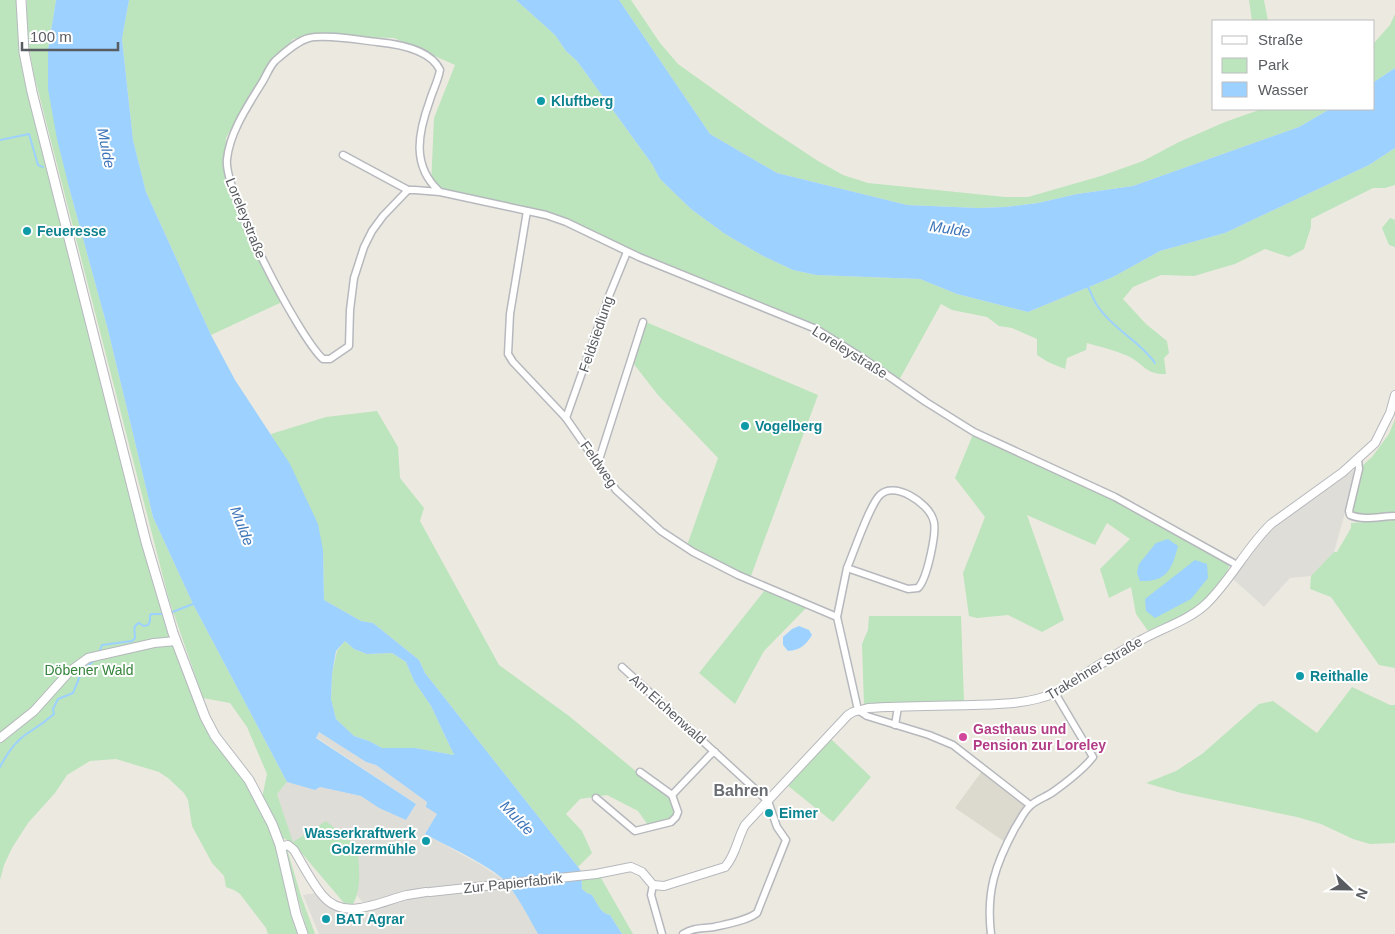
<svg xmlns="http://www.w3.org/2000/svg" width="1395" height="934" font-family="Helvetica,sans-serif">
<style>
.industrial{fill:#dfddd8}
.education{fill:#dcd9ce}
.green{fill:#bce4bd}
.water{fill:#9dd1ff;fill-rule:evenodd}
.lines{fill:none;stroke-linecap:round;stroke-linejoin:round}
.stream{stroke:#9dd1ff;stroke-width:2}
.minor-casing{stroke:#b6b8bd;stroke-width:9}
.tertiary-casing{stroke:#b6b8bd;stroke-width:10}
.secondary-casing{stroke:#b6b9bf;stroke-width:11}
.minor{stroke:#fff;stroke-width:6}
.tertiary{stroke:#fff;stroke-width:8}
.secondary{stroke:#fff;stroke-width:9}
.culture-dot{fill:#0f9aa8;stroke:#fff;stroke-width:2}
.hotel-dot{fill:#d1479c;stroke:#fff;stroke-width:2}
.labels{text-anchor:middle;stroke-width:4;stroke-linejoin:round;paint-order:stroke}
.culture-label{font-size:14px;font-weight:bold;fill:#0d838f;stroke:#fff;text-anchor:start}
.street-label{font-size:14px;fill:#595c61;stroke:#fff}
.park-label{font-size:14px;fill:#34843b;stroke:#fff}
.hotel-label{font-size:14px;font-weight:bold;fill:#b23c85;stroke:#fff;text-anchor:start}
.water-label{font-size:15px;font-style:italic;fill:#3e75b9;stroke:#fff}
.quarter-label{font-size:16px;font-weight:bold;fill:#6a6e73;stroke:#fff}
</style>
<rect width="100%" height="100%" fill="#eceae0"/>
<g class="industrial">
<polygon points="1354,470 1356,474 1334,552 1311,576 1290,578 1264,607 1233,579 1260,537"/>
<polygon points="319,732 366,762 376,765 427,802 437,814 425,834 481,865 504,880 521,903 538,934 319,934 303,895 316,893 330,907 351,914 374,913 357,896 359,872 358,845 353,843 293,843 277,794 287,782 315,790 320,787 361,796 379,808 406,820 416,804 316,737"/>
</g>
<polygon class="education" points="982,771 1023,803 1023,808 1005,842 955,808"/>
<g class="green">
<polygon points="0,0 17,0 20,53 28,93 73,266 191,691 246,782 274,837 300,934 268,934 266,928 240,894 234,890 226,887 224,876 212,863 192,826 188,800 184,793 168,778 159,772 116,759 90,761 67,775 55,793 28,823 12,848 4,865 0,880"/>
<path d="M27 0H56L48 50 70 191 108 330 153 517 193 604 287 782 277 794 293 842 326 821 353 843 358 845C358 864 363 886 353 904L344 903 293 843 281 837 262 798 267 774 247 727 230 703 203 698 169 600 34 75C29 50 26 26 27 0Z"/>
<path d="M129 0H516L555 35 566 51 577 61 652 164 660 179 691 209 725 234 763 256 793 270 816 275 920 279 957 294 1028 312 1113 277 1160 251 1225 233 1369 165 1395 148V185L1385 188H1373L1311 219V227L1304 249 1289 257 1265 249 1235 264 1194 276 1161 275 1133 287 1123 299 1146 324 1167 341 1169 353 1164 358 1166 374C1146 375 1144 364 1128 356 1114 350 1101 347 1087 343L1086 350 1067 358 1065 369 1048 362 1037 355V339L1012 328 999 326 987 317 952 310 941 304 898 382 835 340 625 253 535 210 431 186 434 118 455 65 394 38 311 36 293 39 245 104 226 138 225 176 282 302 211 335 146 192 133 140 122 39Z"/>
<polygon points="619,0 631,0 660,43 678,64 762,124 818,161 843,175 868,183 1005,197 1028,197 1101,176 1143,161 1179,142 1225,122 1262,109 1330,109 1299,127 1133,186 1077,194 1038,203 1005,207 978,208 907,205 777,173 710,134"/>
<polygon points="1249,0 1264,0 1268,21 1252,21"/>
<polygon points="1395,14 1395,68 1374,82 1374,43 1390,25"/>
<polygon points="1390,218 1395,220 1395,247 1389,245 1382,228"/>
<polygon points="646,322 818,395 748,584 685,551 718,458 658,395 633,363"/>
<polygon points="377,411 398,447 400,478 424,508 420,521 499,665 569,716 672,801 675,810 674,816 668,820 648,825 638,811 607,795 580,799 566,814 582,831 592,853 578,867 425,673 419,660 373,623 361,621 324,600 323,550 271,434 326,417"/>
<polygon points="1395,419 1395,514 1360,516 1354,514 1351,509 1362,466 1372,457 1389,434"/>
<path d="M974 432 1141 512 1223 559 1229 566C1218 603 1180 617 1148 631L1136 614 1131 587 1109 598 1100 569 1130 539 1107 523 1095 545 1027 515 1064 620 1042 632 1008 615 977 618 969 616 963 573 985 517 955 478Z"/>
<polygon points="1395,520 1395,668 1379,665 1331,597 1310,589 1311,576 1334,552 1337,552 1351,528 1351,523"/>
<polygon points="765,590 807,607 764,651 735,704 699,673"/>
<polygon points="869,616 961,616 964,701 864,705 862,644 868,630"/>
<polygon points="345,641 354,649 367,654 392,653 406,662 414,681 431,706 454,755 415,748 382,748 369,741 354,736 336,719 331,700 332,674 337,651"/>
<polygon points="1352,687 1390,705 1395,705 1395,843 1370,844 1353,839 1321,824 1297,817 1181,793 1146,783 1176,771 1202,754 1259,704 1273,701 1317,733"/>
<polygon points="831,739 871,777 833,822 787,785"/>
<polygon points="284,849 287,849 301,896 315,934 308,934"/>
<path d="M601 878 633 934H622L610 915C600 913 597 904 592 895L587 893 582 889 581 880Z"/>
</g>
<g class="water">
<path d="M56 0H129L122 39 133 140 146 192 211 335 235 380 290 464 318 524 323 550 324 600 361 621 373 623 419 660 425 673 578 867 581 871 582 889 587 893 592 895C597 903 600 913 610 915L622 934H538C528 916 518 897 505 881 491 866 445 845 425 834L437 814 426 807 427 802 376 765 366 762 319 732 316 738 416 804 406 820 379 808 361 796 320 787 315 790 287 782 193 604 153 517 108 330 70 191 57 139 48 89V50ZM345 641 354 649 367 654 392 653 406 662 414 681 431 706 454 755 415 748H382L369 741 354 736 336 719 331 699 332 674 336 651Z"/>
<polygon points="516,0 619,0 710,134 777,173 907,205 978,208 1005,207 1038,203 1077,194 1133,186 1299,127 1330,109 1374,109 1374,82 1395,68 1395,148 1369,165 1225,233 1160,251 1113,277 1028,312 957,294 920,279 816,275 793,270 763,256 725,234 691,209 660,179 652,164 577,61 566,51 555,35"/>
<path d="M1168 539 1178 546C1172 569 1167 582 1140 581L1137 573 1139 564 1156 543Z"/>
<polygon points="1195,560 1207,564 1208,578 1191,599 1155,618 1146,611 1145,599"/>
<path d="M799 626 809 630 812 635C806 645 800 650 788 651L783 645V637L792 629Z"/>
</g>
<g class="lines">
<g class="stream">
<polyline points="0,140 29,134 38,165 43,167"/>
<path d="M1088 287C1092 294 1094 302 1099 308 1114 330 1140 341 1155 363"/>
<polyline points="170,613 193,604"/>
<path d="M99 653 102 645 132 641 135 638C135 632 132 626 139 623L144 626 148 625 150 621V615L152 614H165"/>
<path d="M0 767C7 753 17 739 31 731 39 726 46 721 54 714L53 709 58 699 73 693 82 671 96 659"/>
</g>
<g class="minor-casing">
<g id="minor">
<polyline points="343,155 408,190"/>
<path d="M440 192C411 166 418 133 430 100 433 90 438 81 440 70 430 49 398 44 377 42 359 40 326 34 309 38 297 41 284 53 275 61 270 66 267 74 263 81 249 104 230 131 227 159 223 191 298 336 323 359H330L349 346 350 310 354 278 364 247 372 231 383 216 408 190H415L440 192 546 215 566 222 639 257 816 329 861 357 926 402 974 432 1115 497 1237 565"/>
<polyline points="527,211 510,314 508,354 513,362 566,418 616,490 661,531 693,552 738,575 837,617"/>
<polyline points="566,418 609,296 627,252"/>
<path d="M1358 460 1359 469 1349 511 1350 515C1364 521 1381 516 1395 516"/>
<polyline points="598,463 643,322"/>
<path d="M847 568C854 552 869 506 880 495 895 481 928 503 933 519 938 530 927 579 918 588L908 589 847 568 837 617 858 710 867 716 929 735 953 745 1030 805"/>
<path d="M622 667 768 801 777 827 786 840 757 913C746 921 727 924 714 927 703 929 694 927 683 934"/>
<polyline points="895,725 898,707"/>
<polyline points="672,795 711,754 715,752"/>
<polyline points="596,798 635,831 671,822 676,817 678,812 672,795 640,772"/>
<polyline points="653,885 651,895 662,934"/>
<path d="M991 934C986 892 995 865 1015 828 1020 821 1023 812 1030 806 1036 800 1046 797 1053 792 1067 782 1082 771 1093 757L1055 693"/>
</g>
</g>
<g class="tertiary-casing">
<g id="tertiary">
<polyline points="0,738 34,711 70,671 88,658 154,643 176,641"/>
<path d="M280 847 288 845 294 850C303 865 312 883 323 896 345 922 381 901 407 895 413 894 420 893 426 892"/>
<path d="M430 892 596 874 631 867 642 872 653 885 664 886 725 867C736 855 737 839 745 825L848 715 853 712 868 708C903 706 938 706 972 705 1001 704 1029 704 1055 693 1084 675 1113 655 1143 639 1163 628 1189 620 1206 604 1231 580 1246 548 1271 524L1343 472 1375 443 1390 413 1395 395"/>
</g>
</g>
<g class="secondary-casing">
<polyline id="secondary" points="21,0 24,52 32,92 146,542 173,633 205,717 215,736 249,780 272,824 280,845 296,914 303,934"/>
</g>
<use href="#minor" class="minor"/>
<use href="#tertiary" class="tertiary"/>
<use href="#secondary" class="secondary"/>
</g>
<g class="culture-dot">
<circle cx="541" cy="101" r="5"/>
<circle cx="27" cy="231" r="5"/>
<circle cx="745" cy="426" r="5"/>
<circle cx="1300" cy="676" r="5"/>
<circle cx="769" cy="813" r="5"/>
<circle cx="426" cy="841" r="5"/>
<circle cx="326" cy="919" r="5"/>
</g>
<circle class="hotel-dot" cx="963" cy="737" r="5"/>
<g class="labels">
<g class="culture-label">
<text x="551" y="106">Kluftberg</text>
<text x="37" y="236">Feueresse</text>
<text x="755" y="431">Vogelberg</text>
<text x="1310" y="681">Reithalle</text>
<text x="779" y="818">Eimer</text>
<text x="416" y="838" text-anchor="end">Wasserkraftwerk<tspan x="416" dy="16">Golzermühle</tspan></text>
<text x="336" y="924">BAT Agrar</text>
</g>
<g class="street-label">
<text transform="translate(246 218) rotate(68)" y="5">Loreleystraße</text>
<text transform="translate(596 334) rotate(-71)" y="5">Feldsiedlung</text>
<text transform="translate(850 352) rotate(32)" y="5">Loreleystraße</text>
<text transform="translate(599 464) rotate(55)" y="5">Feldweg</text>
<text transform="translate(1094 668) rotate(-31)" y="5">Trakehner Straße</text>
<text transform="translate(668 709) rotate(42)" y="5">Am Eichenwald</text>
<text transform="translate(513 883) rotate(-6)" y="5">Zur Papierfabrik</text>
</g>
<g class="park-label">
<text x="89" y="675">Döbener Wald</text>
</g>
<g class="hotel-label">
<text x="973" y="734">Gasthaus und<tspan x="973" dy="16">Pension zur Loreley</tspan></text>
</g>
<g class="water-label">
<text transform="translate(106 148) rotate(79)" y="5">Mulde</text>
<text transform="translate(950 229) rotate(8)" y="5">Mulde</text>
<text transform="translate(242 526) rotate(69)" y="5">Mulde</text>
<text transform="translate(517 818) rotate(46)" y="5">Mulde</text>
</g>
<g class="quarter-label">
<text x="741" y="796">Bahren</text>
</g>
</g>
<rect x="1212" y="20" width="162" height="90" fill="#ffffff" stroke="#bdbec0"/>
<rect x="1222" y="36" width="25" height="8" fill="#ffffff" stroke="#bdbec0"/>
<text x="1258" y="45" font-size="15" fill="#595c61">Straße</text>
<rect x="1222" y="58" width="25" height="15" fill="#bce4bd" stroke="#bdbec0"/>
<text x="1258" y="70" font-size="15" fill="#595c61">Park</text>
<rect x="1222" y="82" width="25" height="15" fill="#9dd1ff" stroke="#bdbec0"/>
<text x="1258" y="95" font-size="15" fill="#595c61">Wasser</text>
<g transform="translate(1350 889) rotate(112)" stroke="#ffffff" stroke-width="4" paint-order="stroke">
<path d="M0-4L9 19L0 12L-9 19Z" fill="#595c61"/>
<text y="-8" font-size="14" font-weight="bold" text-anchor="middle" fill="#595c61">N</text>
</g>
<path d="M22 42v8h96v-8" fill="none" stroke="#595c61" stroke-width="2.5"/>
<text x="30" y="42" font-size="15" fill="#595c61" stroke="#ffffff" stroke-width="4" paint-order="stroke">100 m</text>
</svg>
